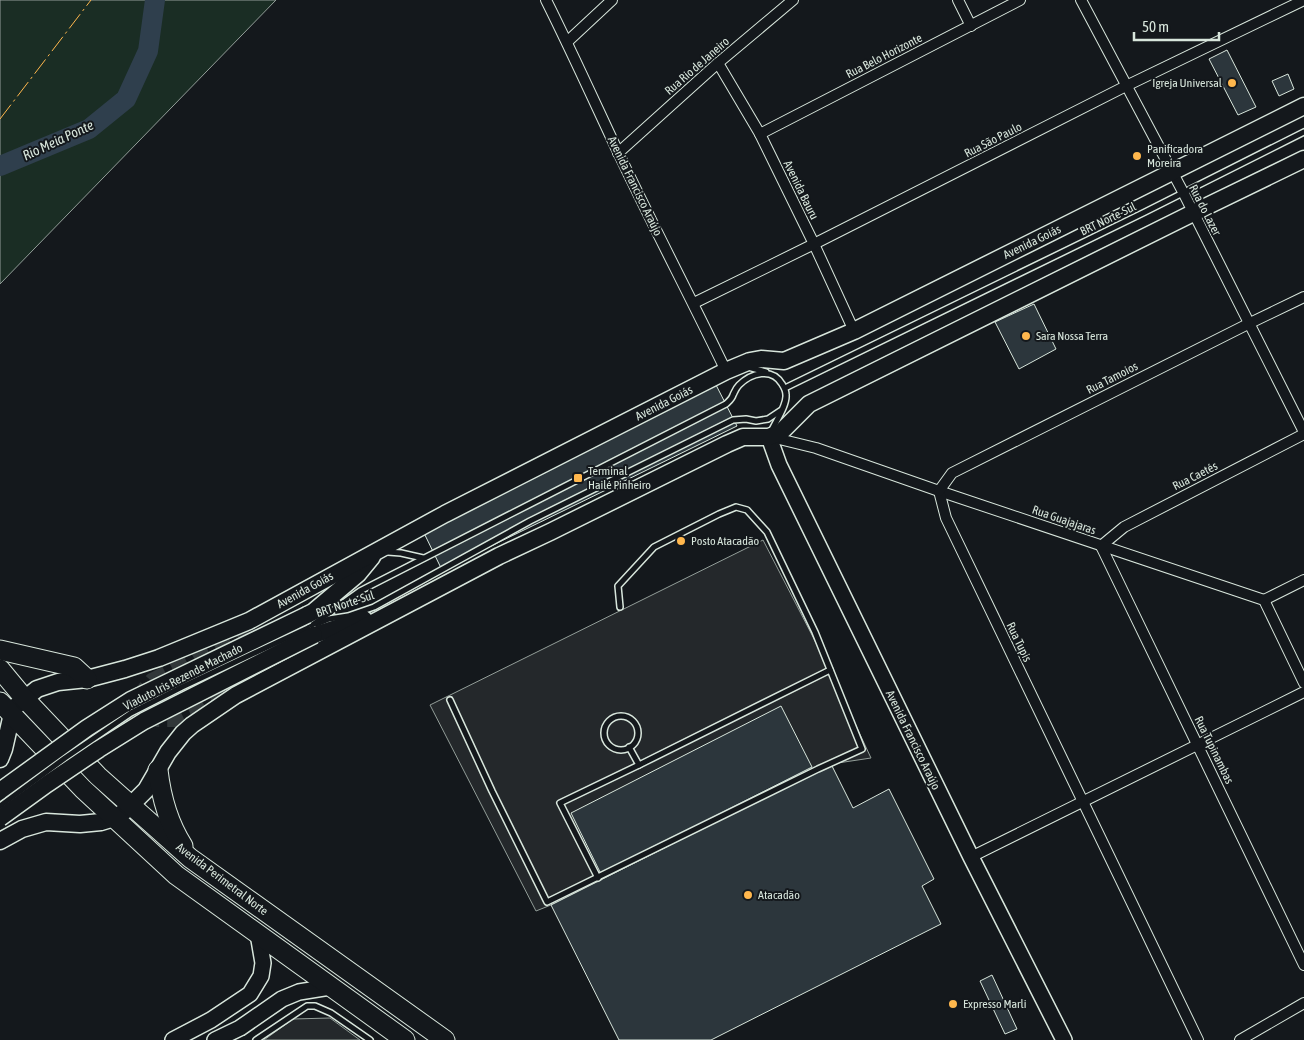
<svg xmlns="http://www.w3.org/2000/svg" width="1304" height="1040" font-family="'Asap Condensed',sans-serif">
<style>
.green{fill:#1a2d24;stroke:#939e99}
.parking{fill:#24282b;stroke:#939e99}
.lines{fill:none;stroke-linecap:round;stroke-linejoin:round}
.river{stroke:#2f3f4d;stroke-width:20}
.building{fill:#2c363c;stroke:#d8e6dc}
.primary-tunnel{stroke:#313739;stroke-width:16;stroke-dasharray:16 8;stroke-linecap:butt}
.lane-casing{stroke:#d8e6dc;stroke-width:8}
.street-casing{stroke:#d8e6dc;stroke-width:12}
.secondary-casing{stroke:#d8e6dc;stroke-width:18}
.primary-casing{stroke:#d8e6dc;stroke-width:19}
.highway-casing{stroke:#d8e6dc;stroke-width:21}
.lane{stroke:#14181c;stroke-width:5}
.street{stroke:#14181c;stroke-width:10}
.secondary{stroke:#14181c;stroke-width:15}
.primary{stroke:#14181c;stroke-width:16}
.highway{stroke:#14181c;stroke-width:19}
.lane-bridge-casing{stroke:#d8e6dc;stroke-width:8;stroke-linecap:butt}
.primary-bridge-casing{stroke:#d8e6dc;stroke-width:19;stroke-linecap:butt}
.lane-bridge{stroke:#14181c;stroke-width:5}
.primary-bridge{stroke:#14181c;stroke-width:16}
.power{stroke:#ffb74d;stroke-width:1;stroke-dasharray:18 4 2.5 4;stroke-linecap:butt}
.poi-dot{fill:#ffb74d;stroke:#14181c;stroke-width:2}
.labels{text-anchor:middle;stroke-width:4;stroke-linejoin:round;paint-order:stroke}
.street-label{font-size:12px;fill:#d8e6dc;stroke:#14181c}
.poi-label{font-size:12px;fill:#d8e6dc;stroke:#14181c;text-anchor:start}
.water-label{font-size:14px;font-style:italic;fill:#d8e6dc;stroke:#14181c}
</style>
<rect width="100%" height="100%" fill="#14181c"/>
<polygon class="green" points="0,0 276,0 0,284"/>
<g class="parking">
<polygon points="763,540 830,670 871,758 831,764 551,905 536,911 430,705"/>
<polygon points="330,1018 360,1040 264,1040 293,1019"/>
</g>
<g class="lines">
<polyline class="river" points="0,166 89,129 126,99 148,51 155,0"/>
</g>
<g class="building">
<polygon points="1227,50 1256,107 1238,115 1209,59"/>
<polygon points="1288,74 1294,89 1279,96 1272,81"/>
<polygon points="1034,304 1056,349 1019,369 995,322"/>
<polygon points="715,383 737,426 442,570 423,531"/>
<polygon points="781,706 812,767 601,874 571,813"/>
<polygon points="831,764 853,808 889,789 934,879 922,886 941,924 711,1040 619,1040 551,905"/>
<polygon points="992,975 1017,1029 1005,1034 980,981"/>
</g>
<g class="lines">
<polyline class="primary-tunnel" points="227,698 205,705 175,719 157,719 147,707 142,693 152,681 219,647 246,624"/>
<g class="lane-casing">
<g id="lane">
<polyline points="748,367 766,372"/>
<polyline points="785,388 1145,212 1304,132"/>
<polyline points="388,552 401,553 423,558"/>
<polyline points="317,624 329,619 348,616 374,607 530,521 733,420 746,419 756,421 768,419 780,411"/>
<path d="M308 628 360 591 726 404C729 401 732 399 733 395 735 391 736 388 739 385 751 373 772 367 782 384 784 387 786 391 786 395 787 405 776 421 772 430"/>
<polyline points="450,700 492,791 547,902 818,769 862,749 815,632 767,532 747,510 736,507 719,514 654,547 618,586 620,607"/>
<circle cx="621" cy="733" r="17"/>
<polyline points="639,765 830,670"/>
<polyline points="598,878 560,803 639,765 629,747"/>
<polyline points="256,1040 307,1006 315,1006 331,1013 370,1040"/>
</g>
</g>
<g class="street-casing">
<g id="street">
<path d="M546 0C571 50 594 101 618 152 653 226 691 298 726 371"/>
<polyline points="958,0 971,26"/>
<polyline points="1081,0 1183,192 1304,432"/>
<polyline points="567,42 612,0"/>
<polyline points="718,63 760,134 814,244 854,331"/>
<polyline points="760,134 1020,0"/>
<polyline points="618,153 718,63 793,0"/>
<polyline points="694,303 814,244 1126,86 1304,0"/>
<polyline points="1304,434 1124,527 1101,546 1304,965"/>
<polyline points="771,437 816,448 939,491 1264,600 1304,683"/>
<polyline points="939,491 946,518 1198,1040"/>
<polyline points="939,491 952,473 1248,324 1304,297"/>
<polyline points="1264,600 1304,580"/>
<polyline points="971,857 1304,692"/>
<polyline points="1240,1040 1304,1003"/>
</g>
</g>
<g class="secondary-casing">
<g id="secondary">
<polyline points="769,437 779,465 971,857 1064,1040"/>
<polyline points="173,1040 211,1020 250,994 261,976 263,963 258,934"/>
<polyline points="215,1040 240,1028 282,999 299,992 330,987"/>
</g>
</g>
<g class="primary-casing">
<g id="primary">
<polyline points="307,615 313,612 358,574 372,557"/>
<polyline points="314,635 364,619"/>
<polyline points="0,759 4,749 12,714 16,706 37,689 58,682 87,679 125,669 159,658 249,621 445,514 726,371 750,361 761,359 784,361 854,331 1304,106"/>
<polyline points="0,841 22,829 46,822 80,824 101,822 114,818 125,811 146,790 168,752 183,733 192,725 236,695 499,556 550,532 727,444 743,437 769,437 781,432 809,404 1193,213 1304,159"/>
</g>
</g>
<g class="highway-casing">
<g id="highway">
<polyline points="0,650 74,667 87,679"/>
<polyline points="0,669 24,698 98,776 190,858 445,1040"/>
<polyline points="0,702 83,789 176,875 405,1040"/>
<path d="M158 770C161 796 169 824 183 846"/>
</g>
</g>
<use href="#lane" class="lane"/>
<use href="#street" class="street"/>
<use href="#secondary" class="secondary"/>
<use href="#primary" class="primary"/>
<use href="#highway" class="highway"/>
<g class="lane-bridge-casing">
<polyline id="lane-bridge" points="0,806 65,758 131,713 182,687 308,628"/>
</g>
<g class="primary-bridge-casing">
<g id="primary-bridge">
<polyline points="0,791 87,728 131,700 307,615"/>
<polyline points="0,818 47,784 99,749 144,721 314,635"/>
</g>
</g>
<use href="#lane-bridge" class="lane-bridge"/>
<use href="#primary-bridge" class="primary-bridge"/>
<polyline class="power" points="0,119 91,0"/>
</g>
<g class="poi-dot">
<circle cx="1232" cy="83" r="5"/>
<circle cx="1137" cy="156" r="5"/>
<circle cx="1026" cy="336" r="5"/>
<rect x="573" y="473" width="10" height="10" rx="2.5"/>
<circle cx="681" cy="541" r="5"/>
<circle cx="748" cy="895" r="5"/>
<circle cx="953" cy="1004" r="5"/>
</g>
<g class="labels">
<g class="street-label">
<text transform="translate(884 56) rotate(-27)" y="4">Rua Belo Horizonte</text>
<text transform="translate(697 66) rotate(-41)" y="4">Rua Rio de Janeiro</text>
<text transform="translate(993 140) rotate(-27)" y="4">Rua São Paulo</text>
<text transform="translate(635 186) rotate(64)" y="4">Avenida Francisco Araújo</text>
<text transform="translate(801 190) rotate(64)" y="4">Avenida Bauru</text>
<text transform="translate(1205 210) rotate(63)" y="4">Rua do Lazer</text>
<text transform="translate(1108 219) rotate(-26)" y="4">BRT Norte-Sul</text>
<text transform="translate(1032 242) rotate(-26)" y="4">Avenida Goiás</text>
<text transform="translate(1112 378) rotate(-27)" y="4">Rua Tamoios</text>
<text transform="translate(664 403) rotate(-27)" y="4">Avenida Goiás</text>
<text transform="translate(1195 476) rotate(-27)" y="4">Rua Caetés</text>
<text transform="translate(1064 520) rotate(19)" y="4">Rua Guajajaras</text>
<text transform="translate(305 590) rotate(-29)" y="4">Avenida Goiás</text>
<text transform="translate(345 604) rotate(-18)" y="4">BRT Norte-Sul</text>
<text transform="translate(1019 642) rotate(64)" y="4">Rua Tupis</text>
<text transform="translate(183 677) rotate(-27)" y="4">Viaduto Iris Rezende Machado</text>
<text transform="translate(913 740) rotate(64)" y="4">Avenida Francisco Araújo</text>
<text transform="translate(1214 750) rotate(64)" y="4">Rua Tupinambas</text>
<text transform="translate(222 879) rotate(37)" y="4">Avenida Perimetral Norte</text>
</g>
<g class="poi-label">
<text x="1222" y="87" text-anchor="end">Igreja Universal</text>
<text x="1147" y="153">Panificadora<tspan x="1147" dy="14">Moreira</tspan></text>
<text x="1036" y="340">Sara Nossa Terra</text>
<text x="588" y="475">Terminal<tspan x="588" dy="14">Hailé Pinheiro</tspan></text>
<text x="691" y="545">Posto Atacadão</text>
<text x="758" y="899">Atacadão</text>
<text x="963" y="1008">Expresso Marli</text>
</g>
<g class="water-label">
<text transform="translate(58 140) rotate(-25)" y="5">Rio Meia Ponte</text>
</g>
</g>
<path d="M1134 32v8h85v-8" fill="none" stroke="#d8e6dc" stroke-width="2.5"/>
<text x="1142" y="32" font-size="15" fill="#d8e6dc" stroke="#14181c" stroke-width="4" paint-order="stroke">50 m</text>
</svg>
